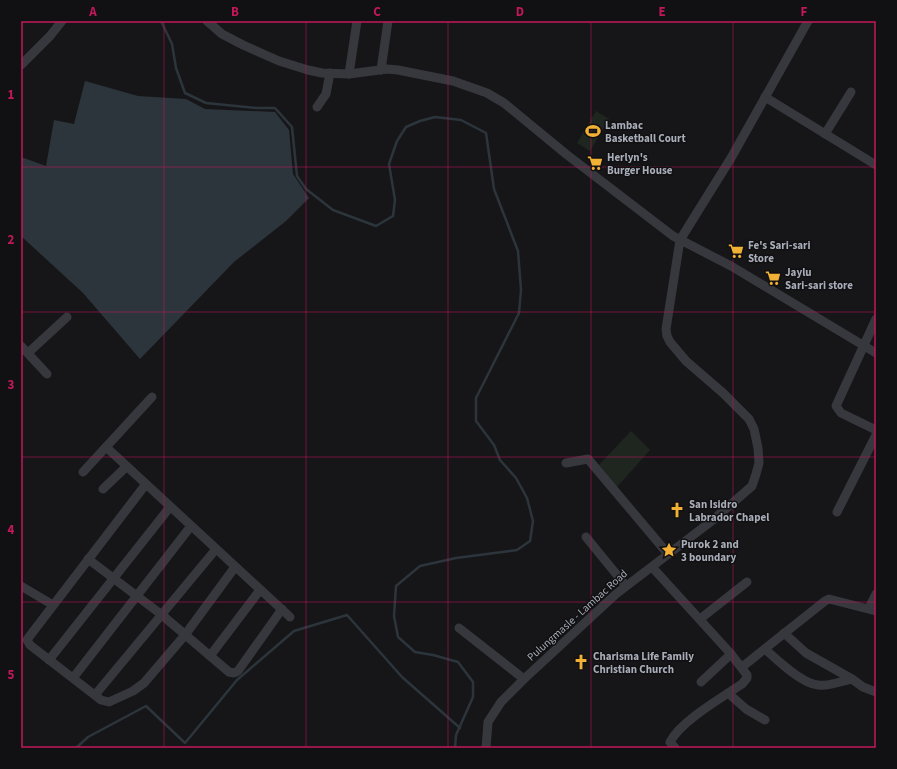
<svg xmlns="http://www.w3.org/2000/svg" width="897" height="769" font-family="'Source Sans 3',sans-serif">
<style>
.green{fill:#1e261f}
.water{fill:#2c353c}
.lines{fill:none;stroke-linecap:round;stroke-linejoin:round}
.stream{stroke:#2c353c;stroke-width:2.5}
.minor{stroke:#37383d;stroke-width:9}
.grid{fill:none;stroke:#c2185b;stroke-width:1;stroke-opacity:0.55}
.labels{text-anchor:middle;stroke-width:3;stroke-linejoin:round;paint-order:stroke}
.poi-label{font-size:11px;font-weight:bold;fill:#a8adb8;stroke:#111113;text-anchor:start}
.street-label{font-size:11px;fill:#a8adb8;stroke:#111113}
.neatline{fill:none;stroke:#c2185b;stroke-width:1.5}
.grid-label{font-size:13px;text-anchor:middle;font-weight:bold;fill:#c2185b}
</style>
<rect width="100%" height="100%" fill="#161618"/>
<g class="green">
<polygon points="596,111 609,119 590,151 577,143"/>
<polygon points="631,431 650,450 617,487 598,466"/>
</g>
<polygon class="water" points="85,81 138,96 186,99 205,109 275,112 289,130 293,174 309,198 286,221 234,262 140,359 83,293 21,236 21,157 46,166 54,120 74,124"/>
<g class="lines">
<g class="stream">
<polyline points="161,21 172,44 176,68 185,93 206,103 257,108 275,108 292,127 297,176 306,189 333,210 376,226 393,216 395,200 389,164 397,141 406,127 420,121 435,117 461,120 486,133 494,189 518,251 521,290 519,313 476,398 476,421 494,445 500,460 516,478 527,498 533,521 530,541 517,550 456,558 420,566 396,586 394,616 398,637 415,652 433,655 458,662 473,682 473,697 456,735 455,748"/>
<polyline points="76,748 88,737 146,706 185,743 237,680 294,631 347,615 402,677 460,728"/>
</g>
<g class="minor">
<polyline points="207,21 222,34 243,45 279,61 308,70 322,73 349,74 387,69 398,70 453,81 487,93 504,103 566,154 673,236 731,266 876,353"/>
<polyline points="21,65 50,36 62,21"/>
<polyline points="381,70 388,21"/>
<polyline points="349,74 357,21"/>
<polyline points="765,97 876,165"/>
<polyline points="317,107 326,94 330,73"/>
<polyline points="825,134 851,92"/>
<polyline points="876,319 836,406 841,413 876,430"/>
<polyline points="21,346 47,374"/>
<polyline points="28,353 67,317"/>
<polyline points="106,447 290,617"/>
<polyline points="566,463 588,459 668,554"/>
<polyline points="83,472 152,397"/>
<polyline points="146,484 29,637 27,640 30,645 101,700 109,702 133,691 144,683 185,635 235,567"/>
<polyline points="103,489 126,467"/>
<polyline points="837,512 876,435"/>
<polyline points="586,537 626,586"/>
<polyline points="88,559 162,615 229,672 234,673 238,671 282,609"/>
<path d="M652 567 731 654 747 675V678L742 684C721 698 681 721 670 742L675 748"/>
<polyline points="21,586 53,605"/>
<polyline points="869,608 876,594"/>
<polyline points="700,619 747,582"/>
<polyline points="459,628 524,679"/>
<polyline points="784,633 806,653 852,679 863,687 876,692"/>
<path d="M765 649C777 660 802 684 818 685 829 687 841 681 852 679"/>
<polyline points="210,656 260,590"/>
<polyline points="49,660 170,507"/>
<polyline points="742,667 825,601 829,599 876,611"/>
<polyline points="73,678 191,526"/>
<polyline points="701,682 731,654"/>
<polyline points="728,693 746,709 765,720"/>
<polyline points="95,695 216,549"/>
<polyline points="486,748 488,722 501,702 524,679 616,594 713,520 752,486 756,474 759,463 758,448 754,429 749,419 723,393 686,361 670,342 667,336 666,329 680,240 731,158 808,21"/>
</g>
</g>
<path class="grid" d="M164 21V748M306 21V748M448 21V748M591 21V748M733 21V748M21 167H876M21 312H876M21 457H876M21 602H876"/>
<defs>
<g id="stadium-bare" transform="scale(1.2)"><path d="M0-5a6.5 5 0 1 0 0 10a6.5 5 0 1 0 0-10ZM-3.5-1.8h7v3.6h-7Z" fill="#f2b134" stroke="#111113" stroke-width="2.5" paint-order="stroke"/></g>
<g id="supermarket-bare" transform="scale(1.2)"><path d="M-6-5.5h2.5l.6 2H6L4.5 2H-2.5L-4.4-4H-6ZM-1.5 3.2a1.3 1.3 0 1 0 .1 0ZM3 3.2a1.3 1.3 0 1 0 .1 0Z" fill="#f2b134" stroke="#111113" stroke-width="2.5" paint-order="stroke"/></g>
<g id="church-bare" transform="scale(1.2)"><path d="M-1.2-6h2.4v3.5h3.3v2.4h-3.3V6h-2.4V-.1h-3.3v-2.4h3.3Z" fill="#f2b134" stroke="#111113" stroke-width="2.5" paint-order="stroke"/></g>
<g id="sight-bare" transform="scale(1.2)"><path d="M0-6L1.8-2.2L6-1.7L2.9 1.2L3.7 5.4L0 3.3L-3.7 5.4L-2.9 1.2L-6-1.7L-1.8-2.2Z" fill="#f2b134" stroke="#111113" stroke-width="2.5" paint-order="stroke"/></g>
</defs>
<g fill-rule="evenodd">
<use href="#stadium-bare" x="593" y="131"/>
<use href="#supermarket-bare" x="595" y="163"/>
<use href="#supermarket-bare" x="736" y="251"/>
<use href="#supermarket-bare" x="773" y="278"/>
<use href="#church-bare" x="677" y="510"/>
<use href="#sight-bare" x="669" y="550"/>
<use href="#church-bare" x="581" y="662"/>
</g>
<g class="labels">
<g class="poi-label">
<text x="605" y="129">Lambac<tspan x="605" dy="13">Basketball Court</tspan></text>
<text x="607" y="161">Herlyn's<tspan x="607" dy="13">Burger House</tspan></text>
<text x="748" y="249">Fe's Sari-sari<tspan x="748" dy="13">Store</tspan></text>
<text x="785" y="276">Jaylu<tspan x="785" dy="13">Sari-sari store</tspan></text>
<text x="689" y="508">San Isidro<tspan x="689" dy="13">Labrador Chapel</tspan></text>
<text x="681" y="548">Purok 2 and<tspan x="681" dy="13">3 boundary</tspan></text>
<text x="593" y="660">Charisma Life Family<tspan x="593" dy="13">Christian Church</tspan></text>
</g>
<g class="street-label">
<text transform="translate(577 615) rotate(-42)" y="4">Pulungmasle - Lambac Road</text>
</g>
</g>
<rect width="897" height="769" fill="none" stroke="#111113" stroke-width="44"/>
<rect x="22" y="22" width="853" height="725" class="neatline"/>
<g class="grid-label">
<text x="93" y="16">A</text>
<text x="235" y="16">B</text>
<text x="377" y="16">C</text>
<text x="520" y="16">D</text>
<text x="662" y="16">E</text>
<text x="804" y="16">F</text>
<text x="11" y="99">1</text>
<text x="11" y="244">2</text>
<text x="11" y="389">3</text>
<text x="11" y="534">4</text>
<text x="11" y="679">5</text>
</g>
</svg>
